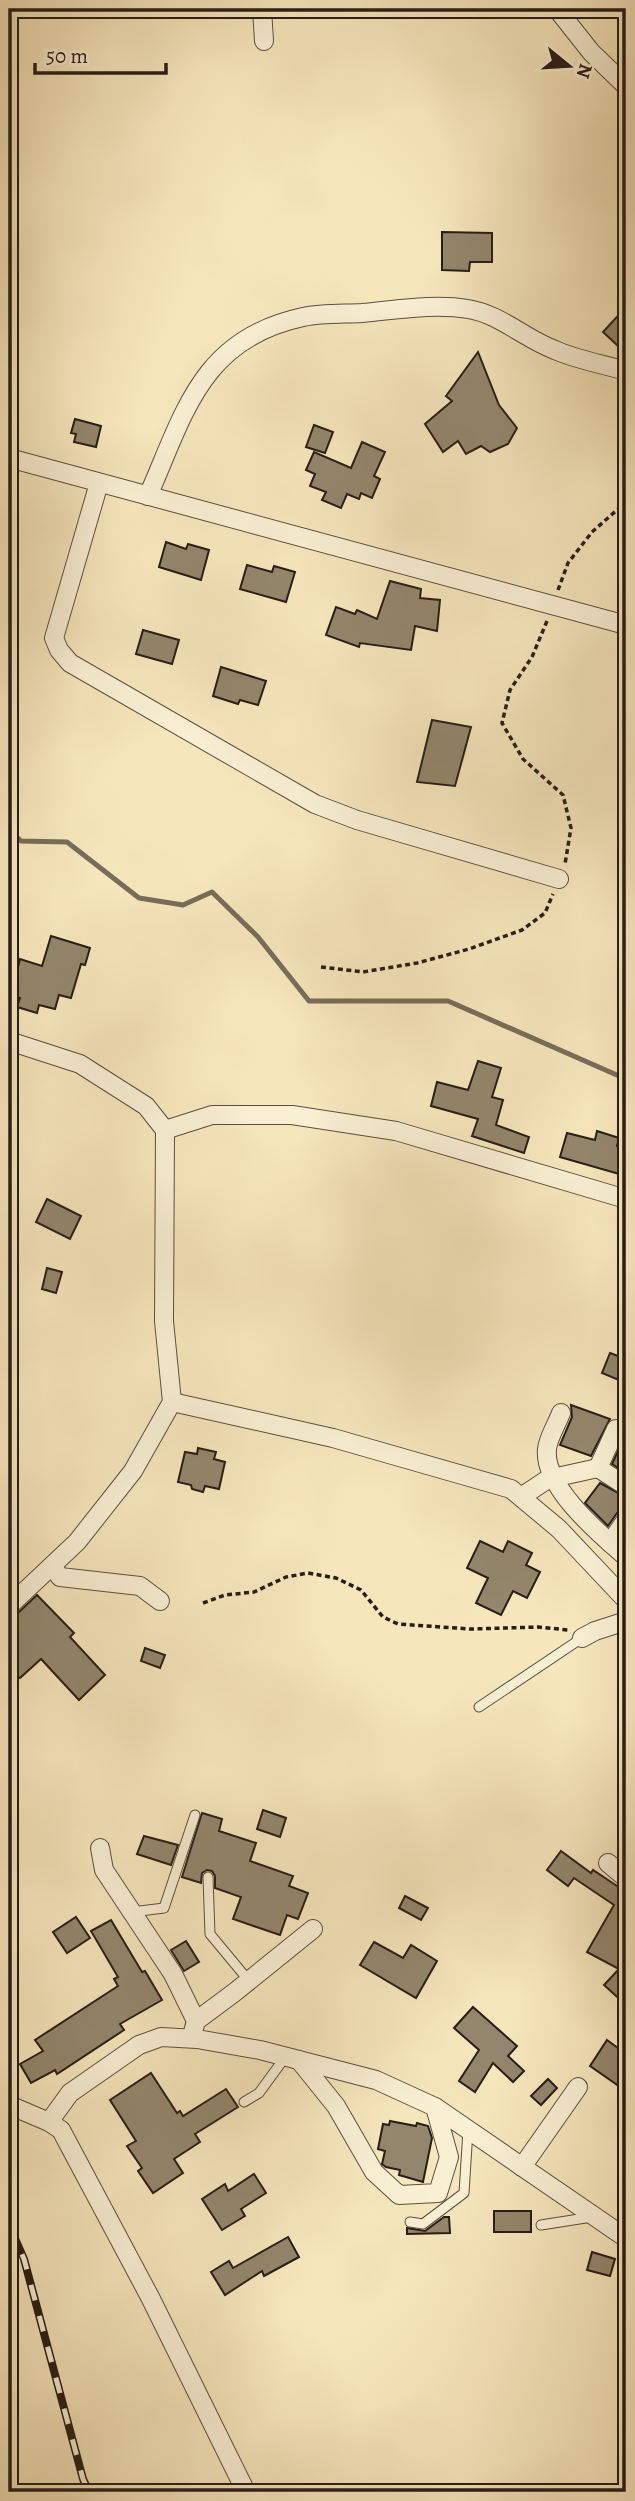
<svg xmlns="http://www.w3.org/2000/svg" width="635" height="2501" font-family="Alegreya,serif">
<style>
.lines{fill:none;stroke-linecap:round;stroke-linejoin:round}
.stream{stroke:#796d58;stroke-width:5}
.building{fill:#93866c;stroke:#271d16;stroke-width:2}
.service-casing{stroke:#5b4f40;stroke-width:11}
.minor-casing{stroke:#5b4f40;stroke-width:20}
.path{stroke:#271d16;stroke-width:3.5;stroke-dasharray:5 3.5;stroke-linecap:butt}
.service{stroke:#f9efd3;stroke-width:9}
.minor{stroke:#f9efd3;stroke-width:18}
.rail-casing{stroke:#271d16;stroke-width:8}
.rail{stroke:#f9efd3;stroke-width:5;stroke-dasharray:16;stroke-linecap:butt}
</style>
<rect width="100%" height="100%" fill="#f6e6bc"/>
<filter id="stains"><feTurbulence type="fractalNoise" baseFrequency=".00286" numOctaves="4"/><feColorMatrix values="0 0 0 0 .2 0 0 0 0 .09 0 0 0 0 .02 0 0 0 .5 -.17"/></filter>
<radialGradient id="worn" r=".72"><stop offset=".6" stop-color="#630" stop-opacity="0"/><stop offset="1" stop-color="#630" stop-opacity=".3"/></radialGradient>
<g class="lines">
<polyline class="stream" points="9,830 21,841 67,842 139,898 183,905 212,892 258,937 309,1001 448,1001 626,1079"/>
</g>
<g class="building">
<polygon points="442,232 492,233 492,262 470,262 469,271 442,270"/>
<polygon points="626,307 626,335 617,345 603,332"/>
<polygon points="478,352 499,405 517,428 508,444 490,452 481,446 466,454 458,441 443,452 425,424 452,401 446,396"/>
<polygon points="75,419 101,426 96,447 74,442 76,434 71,433"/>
<polygon points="314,425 333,432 325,453 306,447"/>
<polygon points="362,442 385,452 374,476 380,479 372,498 361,493 359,499 347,494 341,508 322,500 326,492 310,486 315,474 306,470 314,452 351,468"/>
<polygon points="166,542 186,549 188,544 209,550 201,580 159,567"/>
<polygon points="247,565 272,572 274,566 295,572 286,602 240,589"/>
<polygon points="390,581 421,589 420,598 440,600 437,631 415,626 411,650 360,643 359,647 326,635 336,607 355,614 357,610 377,619"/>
<polygon points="143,630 179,640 172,664 136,654"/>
<polygon points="221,667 266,681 258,705 240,700 238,704 213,696"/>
<polygon points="432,720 471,727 455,786 417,782"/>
<polygon points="51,936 90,948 85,965 81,964 71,998 59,995 55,1009 39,1005 37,1013 17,1007 20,998 9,995 9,965 18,967 20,959 42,966"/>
<polygon points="478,1061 501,1068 492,1097 503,1100 496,1125 529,1137 524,1153 472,1136 478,1119 431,1106 437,1082 468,1090"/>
<polygon points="597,1131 619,1138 617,1146 626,1149 626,1176 560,1157 567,1133 595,1140"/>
<polygon points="47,1199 81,1216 70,1239 36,1222"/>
<polygon points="47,1268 62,1272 56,1293 42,1289"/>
<polygon points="610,1353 626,1359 626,1383 602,1373"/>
<polygon points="571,1405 610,1419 591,1456 560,1445 572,1417"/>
<polygon points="626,1434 626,1473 612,1464"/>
<polygon points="198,1448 216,1452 214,1459 225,1462 219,1489 205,1486 203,1492 192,1489 191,1485 178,1482 185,1452 197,1454"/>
<polygon points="600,1483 626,1497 626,1509 617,1513 608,1526 585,1503"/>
<polygon points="480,1541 503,1552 508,1541 532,1553 526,1565 540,1572 527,1598 513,1591 501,1615 476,1603 488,1578 467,1568"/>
<polygon points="37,1595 74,1633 70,1637 105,1675 79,1700 41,1659 20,1678 18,1677 9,1685 9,1617 17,1614"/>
<polygon points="145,1648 165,1655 160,1668 141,1661"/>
<polygon points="263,1810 286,1818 280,1837 257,1829"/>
<polygon points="202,1813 222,1819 219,1831 256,1843 250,1861 293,1876 289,1886 308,1893 298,1919 287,1915 280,1935 233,1919 241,1897 215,1888 215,1876 212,1871 207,1870 202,1873 201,1883 182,1877"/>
<polygon points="144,1836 178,1845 171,1865 137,1854"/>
<polygon points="561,1851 591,1873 593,1870 623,1890 626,1889 626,2005 604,1985 619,1969 587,1952 614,1905 574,1878 568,1886 547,1870"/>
<polygon points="405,1896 428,1908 421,1920 399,1908"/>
<polygon points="76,1917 90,1938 67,1953 53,1932"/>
<polygon points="111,1920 142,1972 145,1971 162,2000 120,2024 124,2030 57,2074 55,2070 31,2083 20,2064 43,2051 35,2040 118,1986 114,1979 118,1977 91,1931"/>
<polygon points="186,1941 199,1962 184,1971 171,1950"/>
<polygon points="374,1942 403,1958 411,1945 437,1961 416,1998 360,1965"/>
<polygon points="473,2007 517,2046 508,2056 524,2071 513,2082 493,2063 475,2092 459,2081 479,2050 454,2028"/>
<polygon points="607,2040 626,2054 626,2091 590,2066"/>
<polygon points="151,2073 177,2113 180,2111 183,2116 226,2089 238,2107 195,2134 200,2142 174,2159 183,2173 153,2193 138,2171 142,2168 127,2146 136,2141 110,2100"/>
<polygon points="548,2079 557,2088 541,2105 531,2096"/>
<polygon points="390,2121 416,2126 417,2123 428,2126 432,2138 423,2182 399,2175 400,2170 386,2167 382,2164 385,2151 378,2149 383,2124 389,2125"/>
<polygon points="254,2174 266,2193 241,2209 245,2216 222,2230 202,2199 225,2184 228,2191"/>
<rect x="494" y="2211" width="37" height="21"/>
<polygon points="444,2217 449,2217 450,2233 407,2234 407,2228 425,2231"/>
<polygon points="288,2237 299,2257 264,2276 262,2271 225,2295 211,2272 229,2261 233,2268"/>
<polygon points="592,2252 615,2259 610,2276 587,2270"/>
</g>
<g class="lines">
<g class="service-casing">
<g id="service">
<polyline points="479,1707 582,1638"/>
<polyline points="208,1877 210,1934 249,1981"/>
<polyline points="132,1912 164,1908 195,1815"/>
<polyline points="244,2102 259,2093 286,2056"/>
<polyline points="410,2222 423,2224 464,2193 468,2130"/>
<polyline points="541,2225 592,2217"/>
</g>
</g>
<g class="minor-casing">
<g id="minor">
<polyline points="262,9 264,41"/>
<polyline points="557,9 591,52 626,86"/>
<polyline points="9,458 626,625"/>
<polyline points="99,483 54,638 59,650 70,663 315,804 357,820 559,879"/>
<path d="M148 496C185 412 201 339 303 317 322 313 343 314 362 313 396 310 434 303 468 309 500 314 525 339 555 350 577 360 603 364 626 371"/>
<polyline points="9,1041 80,1064 146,1106 165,1130 164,1321 172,1402 133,1471 77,1542 9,1606"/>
<polyline points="165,1130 212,1115 292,1115 396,1131 626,1199"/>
<polyline points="172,1402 333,1438 511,1489 559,1529 626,1600"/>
<path d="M561 1413C557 1424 548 1438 547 1449 543 1487 600 1534 626 1557"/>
<polyline points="598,1468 616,1429"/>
<polyline points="521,1497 548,1479 598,1468 626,1486"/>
<polyline points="610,1543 626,1520"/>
<polyline points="52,1566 60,1577 140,1586 160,1601"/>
<polyline points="582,1638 595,1631 626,1621"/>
<polyline points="100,1848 104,1870 173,1974 196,2021"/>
<polyline points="608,1863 626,1878"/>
<polyline points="193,2032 196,2021 235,1992 313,1929"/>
<polyline points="299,2060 336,2106 374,2172 399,2195 438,2193 449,2157 435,2107"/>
<polyline points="9,2105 49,2122 61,2130 151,2299 246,2492"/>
<polyline points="49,2122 70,2093 139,2045 161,2037 197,2039 260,2050 376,2080 435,2107 626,2238"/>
<polyline points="522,2167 578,2087"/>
</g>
</g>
<g class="path">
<polyline points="558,590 568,563 592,532 626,502"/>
<polyline points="547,621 532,657 510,690 502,723 523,759 563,795 571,828 565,864"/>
<polyline points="321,967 363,972 417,963 469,949 522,930 545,913 553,894"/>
<polyline points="203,1603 225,1595 254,1592 286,1577 308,1573 336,1578 361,1590 383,1617 398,1624 470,1629 538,1627 568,1630"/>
</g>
<use href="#service" class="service"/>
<use href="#minor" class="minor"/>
<g class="rail-casing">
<polyline id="rail" points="9,2225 24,2259 83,2479 89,2492"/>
</g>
<use href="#rail" class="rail"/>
</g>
<rect width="635" height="2501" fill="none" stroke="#f6e6bc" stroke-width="35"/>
<rect x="10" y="10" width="614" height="2480" fill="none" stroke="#271d16" stroke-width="3.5"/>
<rect x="18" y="18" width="600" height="2466" fill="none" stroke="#271d16" stroke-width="2"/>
<g transform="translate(569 66) rotate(108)" stroke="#f9efd3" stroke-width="5" paint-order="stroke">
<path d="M0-5L12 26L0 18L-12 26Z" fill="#271d16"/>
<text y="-10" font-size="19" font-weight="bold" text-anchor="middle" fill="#271d16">N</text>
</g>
<path d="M35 63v10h131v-10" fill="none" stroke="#271d16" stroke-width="3.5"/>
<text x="46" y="63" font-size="21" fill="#271d16" stroke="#f9efd3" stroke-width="5" paint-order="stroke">50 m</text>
<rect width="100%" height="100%" filter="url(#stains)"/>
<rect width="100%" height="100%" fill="url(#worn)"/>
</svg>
